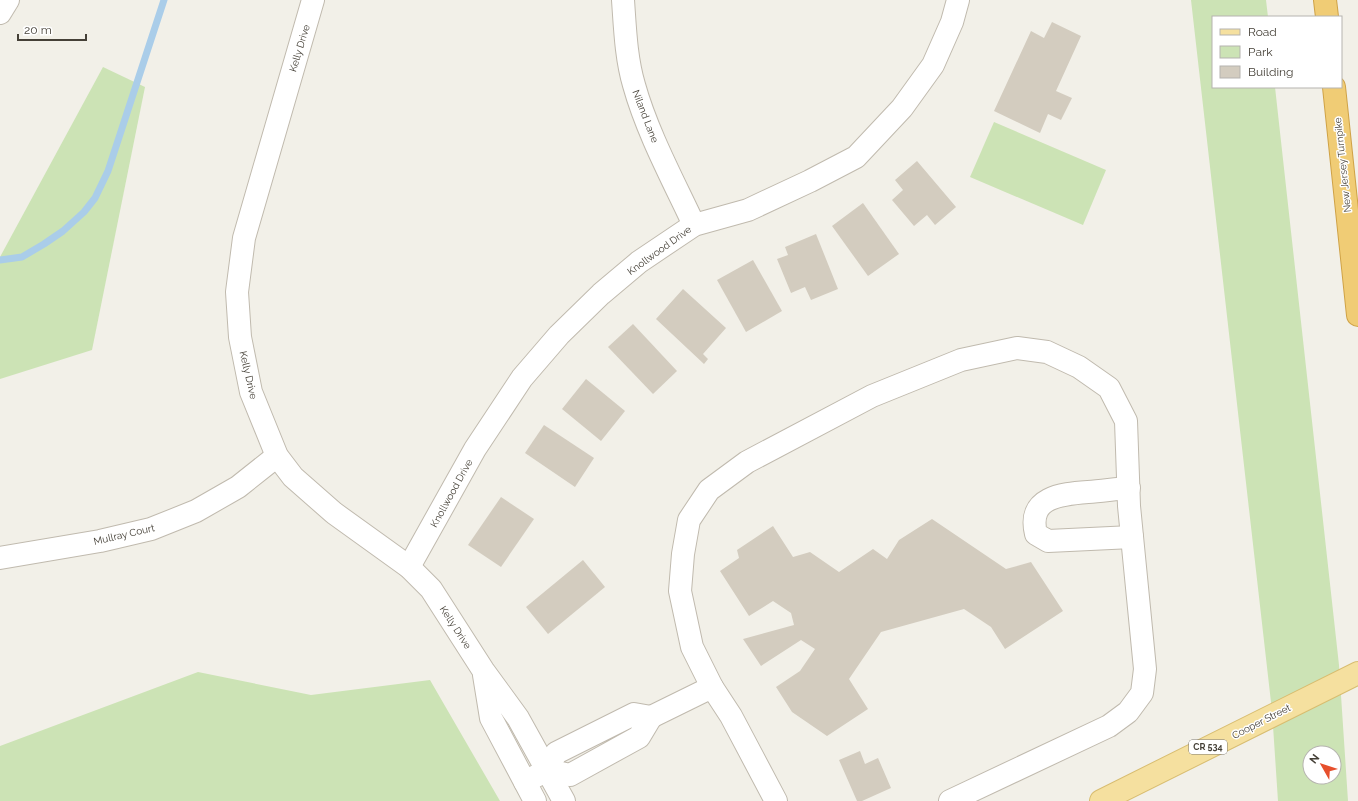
<svg xmlns="http://www.w3.org/2000/svg" width="1358" height="801" font-family="Raleway,sans-serif">
<style>
.green{fill:#cce3b5;fill-rule:evenodd}
.lines{fill:none;stroke-linecap:round;stroke-linejoin:round}
.stream{stroke:#aacde9;stroke-width:7}
.building{fill:#d3ccbf}
.minor-casing{stroke:#c0baae;stroke-width:24}
.major-casing{stroke:#d8bd70;stroke-width:24}
.highway-casing{stroke:#cfa246;stroke-width:24}
.minor{stroke:#fff;stroke-width:22}
.major{stroke:#f5e09f;stroke-width:22}
.highway{stroke:#f0cc75;stroke-width:22}
.labels{text-anchor:middle;stroke-width:3;stroke-linejoin:round;paint-order:stroke}
.shield{fill:#fff;stroke:#7d7973;stroke-width:1}
.shield-label{font-size:9px;font-weight:bold;fill:#454037}
.street-label{font-size:10px;fill:#454037;stroke:#fff}
</style>
<rect width="100%" height="100%" fill="#f2f0e8"/>
<g class="green">
<path d="M1191 0H1266L1268 17H1213V87H1275L1339 665 1348 801H1278L1272 711ZM1310 753H1334V777H1310Z"/>
<polygon points="103,67 145,87 92,350 0,379 0,257"/>
<polygon points="994,122 1106,170 1083,225 970,177"/>
<polygon points="198,672 311,695 430,680 500,801 0,801 0,746"/>
</g>
<g class="lines">
<polyline class="stream" points="0,260 22,257 44,244 63,231 84,212 95,198 108,171 164,0"/>
</g>
<g class="building">
<polygon points="1052,22 1081,36 1056,91 1072,98 1061,120 1048,114 1040,133 994,111 1031,31 1044,38"/>
<polygon points="917,161 956,207 935,225 927,215 914,226 892,200 903,190 895,180"/>
<polygon points="863,203 899,254 868,276 832,226"/>
<polygon points="816,234 838,289 811,300 805,287 791,293 777,259 788,255 785,247"/>
<polygon points="753,260 782,311 746,332 717,280"/>
<polygon points="683,289 726,328 703,354 708,359 704,364 656,319"/>
<polygon points="633,324 677,371 653,394 608,347"/>
<polygon points="586,379 625,411 601,441 562,409"/>
<polygon points="544,425 594,458 575,487 525,453"/>
<polygon points="501,497 534,519 501,567 468,545"/>
<polygon points="932,519 1006,569 1031,562 1063,611 1005,649 991,627 964,609 881,632 849,679 868,709 827,736 792,712 776,687 800,671 815,649 801,640 761,666 743,639 794,625 791,613 773,601 749,616 720,571 739,558 737,550 773,526 793,557 810,552 839,572 873,549 887,559 899,540"/>
<polygon points="583,560 605,587 548,634 526,607"/>
<polygon points="860,751 865,764 878,758 891,788 862,801 857,801 839,760"/>
</g>
<g class="lines">
<g class="minor-casing">
<g id="minor">
<polyline points="313,0 244,238 237,292 240,337 251,392 277,456 293,477 334,513 409,567 431,589 483,670 518,718 564,801"/>
<path d="M623 0C625 28 626 58 634 85 647 132 673 180 694 225"/>
<polyline points="0,13 8,0"/>
<path d="M1129 488C1115 489 1102 491 1088 492 1061 494 1027 497 1036 534L1048 541 1132 537"/>
<polyline points="0,558 100,541 151,529 196,511 238,487 277,456"/>
<polyline points="409,567 475,449 522,378 559,335 601,294 639,262 694,225 748,210 810,181 856,157 902,108 933,65 952,22 958,0"/>
<polyline points="484,675 491,718 535,801"/>
<polyline points="712,687 692,647 680,591 683,554 689,520 709,490 747,462 872,396 961,360 1017,348 1047,352 1079,367 1109,388 1126,421 1129,506 1145,669 1142,693 1128,712 1109,726 950,801"/>
<polyline points="651,717 712,687 731,716 776,801"/>
<polyline points="525,782 547,770 556,753 634,714 651,717 639,737 570,775 547,770"/>
</g>
</g>
<g class="major-casing">
<polyline id="major" points="1101,801 1358,673"/>
</g>
<g class="highway-casing">
<g id="highway">
<polyline points="1325,0 1327,17"/>
<polyline points="1334,87 1358,315"/>
</g>
</g>
<use href="#minor" class="minor"/>
<use href="#major" class="major"/>
<use href="#highway" class="highway"/>
</g>
<g class="labels">
<rect class="shield" x="1189" y="740" width="38" height="14" rx="3"/>
<g class="shield-label">
<text x="1208" y="750">CR 534</text>
</g>
<g class="street-label">
<text transform="translate(299 48) rotate(-73)" y="4">Kelly Drive</text>
<text transform="translate(646 116) rotate(69)" y="4">Niland Lane</text>
<text transform="translate(1342 165) rotate(-96)" y="4">New Jersey Turnpike</text>
<text transform="translate(659 250) rotate(-36)" y="4">Knollwood Drive</text>
<text transform="translate(249 375) rotate(77)" y="4">Kelly Drive</text>
<text transform="translate(451 493) rotate(-61)" y="4">Knollwood Drive</text>
<text transform="translate(124 534) rotate(-13)" y="4">Mullray Court</text>
<text transform="translate(456 627) rotate(57)" y="4">Kelly Drive</text>
<text transform="translate(1261 721) rotate(-27)" y="4">Cooper Street</text>
</g>
</g>
<rect x="1212" y="16" width="130" height="72" fill="#ffffff" stroke="#b5b3af"/>
<rect x="1220" y="29" width="20" height="6" fill="#f5e09f" stroke="#b5b3af"/>
<text x="1248" y="36" font-size="12" fill="#454037">Road</text>
<rect x="1220" y="46" width="20" height="12" fill="#cce3b5" stroke="#b5b3af"/>
<text x="1248" y="56" font-size="12" fill="#454037">Park</text>
<rect x="1220" y="66" width="20" height="12" fill="#d3ccbf" stroke="#b5b3af"/>
<text x="1248" y="76" font-size="12" fill="#454037">Building</text>
<g transform="translate(1322 765) rotate(309)"><circle r="19" fill="#ffffff" stroke="#b5b3af"/>
<path d="M0-3L7 15L0 10L-7 15Z" fill="#e64f2c"/>
<text y="-6" font-size="11" font-weight="bold" text-anchor="middle" fill="#454037">N</text>
</g>
<path d="M18 34v6h68v-6" fill="none" stroke="#454037" stroke-width="2"/>
<text x="24" y="34" font-size="12" fill="#454037" stroke="#ffffff" stroke-width="3" paint-order="stroke">20 m</text>
</svg>
